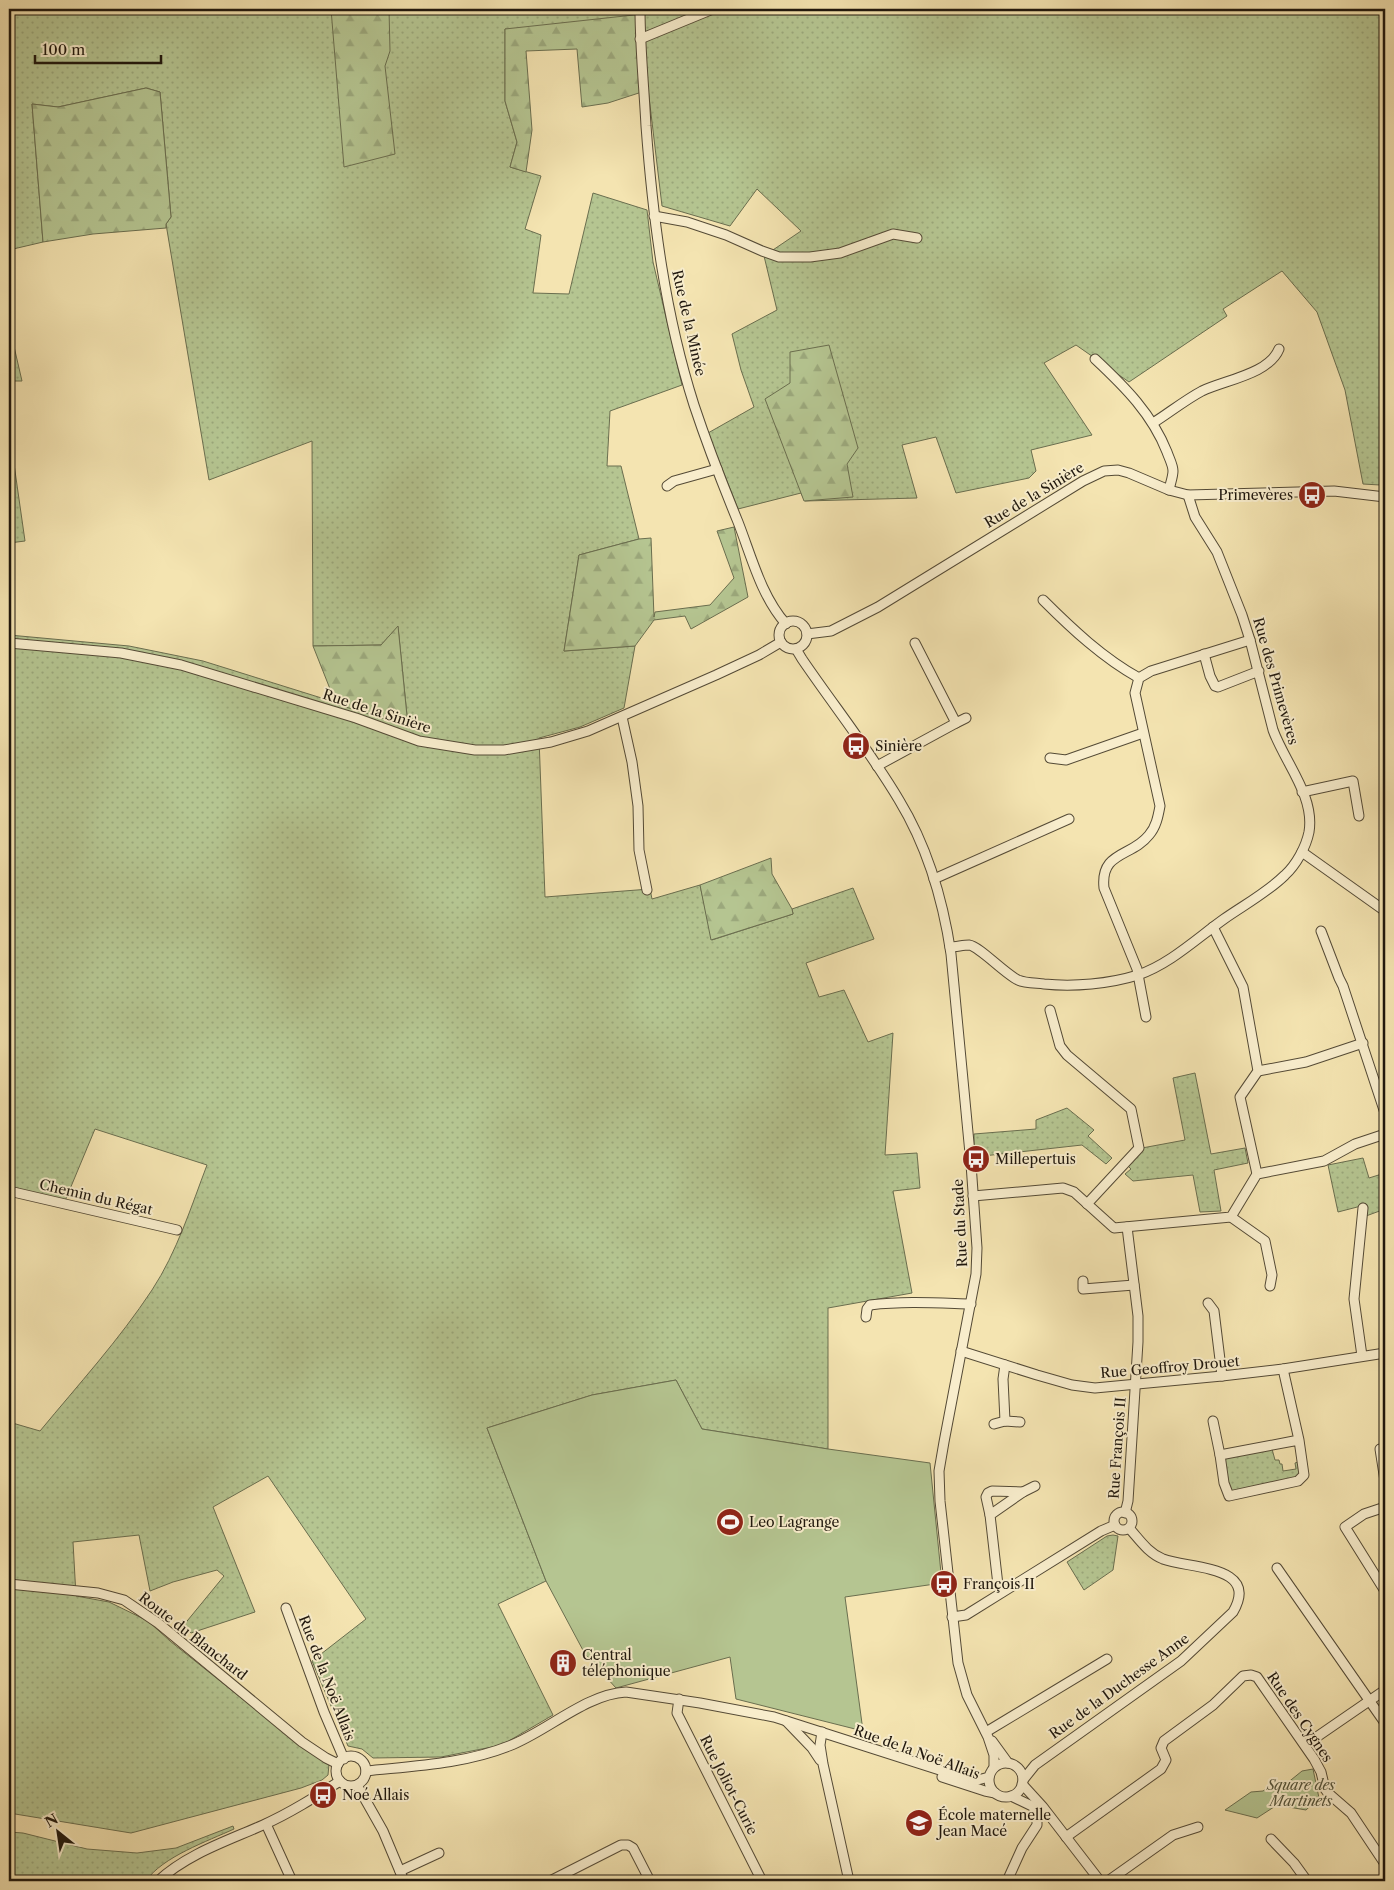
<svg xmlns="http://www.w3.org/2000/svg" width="1394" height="1890" font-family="'Libre Caslon Text',serif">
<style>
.grass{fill:url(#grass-dots);stroke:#6a6e4f}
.forest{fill:url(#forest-firs);stroke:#6a6e4f}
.park{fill:#b5c591;stroke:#6a6e4f}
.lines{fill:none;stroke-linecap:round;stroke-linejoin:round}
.minor-casing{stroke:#544a36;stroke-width:11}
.minor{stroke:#f8edcc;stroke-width:9}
.labels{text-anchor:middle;stroke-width:4;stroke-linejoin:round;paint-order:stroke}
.street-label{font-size:14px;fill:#1f170d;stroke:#f8edcc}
.poi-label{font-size:14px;fill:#1f170d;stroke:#f8edcc;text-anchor:start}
.park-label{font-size:14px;font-style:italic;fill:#54543b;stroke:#f8edcc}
</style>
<defs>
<pattern id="grass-dots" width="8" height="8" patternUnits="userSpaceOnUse" patternTransform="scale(1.25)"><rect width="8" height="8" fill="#b5c591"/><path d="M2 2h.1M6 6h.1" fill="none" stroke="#9ba87c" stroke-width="1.8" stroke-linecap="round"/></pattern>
<pattern id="forest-firs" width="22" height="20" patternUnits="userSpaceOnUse" patternTransform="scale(1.25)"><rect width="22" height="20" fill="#b5c591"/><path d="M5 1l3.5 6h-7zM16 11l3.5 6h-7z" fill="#9ba87c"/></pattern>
</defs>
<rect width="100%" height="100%" fill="#f4e4b1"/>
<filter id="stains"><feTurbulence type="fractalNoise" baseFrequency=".004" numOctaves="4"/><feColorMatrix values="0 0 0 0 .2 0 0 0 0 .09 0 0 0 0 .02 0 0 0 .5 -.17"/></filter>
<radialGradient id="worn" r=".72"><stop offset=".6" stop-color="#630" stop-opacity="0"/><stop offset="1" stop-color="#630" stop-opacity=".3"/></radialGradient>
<g class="grass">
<path d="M9 9H1385V488L1380 485 1363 484 1345 390 1317 312 1282 271 1223 309 1227 316 1129 382 1076 345 1044 363 1092 435 1031 450 1036 471 1029 478 956 493 936 437 902 445 917 498 805 501 801 493 738 509 708 433 754 407 741 370 732 334 777 310 764 256 801 231 757 189 730 226 662 206 642 38 505 29V101L517 142 510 167 541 176 525 229 541 235 533 293 569 294 593 193 647 210 653 262 682 385 610 411 607 466H621L639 539 579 555 564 651 635 646 624 708 580 727 539 738 545 897 650 889 652 899 700 885 712 940 793 914 792 909 853 888 874 939 806 963 819 997 844 990 868 1042 893 1033 885 1155 917 1153 920 1188 893 1191 912 1293 828 1308V1449L702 1429 676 1380 592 1395 487 1428 546 1581 498 1604 553 1715 502 1745 441 1757 373 1758 362 1749 348 1746 312 1661 366 1619 268 1476 213 1507 255 1612 191 1633 183 1626 224 1576 217 1570 173 1582 150 1591 139 1535 73 1542 76 1596 109 1602 148 1621 170 1641 304 1748 329 1764 328 1775 322 1780 301 1788 131 1833 9 1813V1422L40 1431C78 1385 119 1340 152 1290 177 1252 191 1207 207 1165L95 1129 65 1201 9 1188V635L129 646 203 661 408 725 398 627 381 645 313 646 312 441 209 480 166 224 171 217 160 92 146 88 58 107 32 104 43 242 9 250Z"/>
<polygon points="9,325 22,381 9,381"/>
<polygon points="14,464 25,541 9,543 9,465"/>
<polygon points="1195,1073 1211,1154 1245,1148 1248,1163 1214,1170 1221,1211 1200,1212 1193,1175 1133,1181 1125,1174 1131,1169 1127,1165 1142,1148 1185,1140 1173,1078"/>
<polygon points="1067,1108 1094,1130 1088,1136 1112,1158 1106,1164 1082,1145 974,1157 974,1134 1036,1129 1036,1120"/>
<polygon points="1363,1158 1369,1178 1385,1173 1385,1209 1366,1216 1365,1205 1338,1212 1328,1165"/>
<polygon points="1272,1449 1275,1460 1279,1460 1280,1464 1282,1464 1283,1471 1296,1469 1295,1463 1298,1462 1301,1473 1296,1478 1233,1491 1229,1488 1224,1463 1227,1457"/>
<polygon points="1113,1535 1118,1536 1113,1570 1084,1590 1067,1562 1107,1536"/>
<path d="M233 1826 234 1829C208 1841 162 1857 146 1881H33L32 1877 20 1881H9V1832L23 1833 87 1849 137 1853 176 1848Z"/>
</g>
<g class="forest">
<polygon points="331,9 389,9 390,51 385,66 395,154 344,167"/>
<polygon points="643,14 648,90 608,103 582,107 577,49 526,51 532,130 526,172 510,167 517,142 505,101 505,29"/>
<polygon points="146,88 160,92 171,217 166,224 166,228 93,234 43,242 32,104 58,107"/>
<polygon points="829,345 858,448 847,464 853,497 804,501 765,399 790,383 790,352"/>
<polygon points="734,527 748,597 691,629 685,616 654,620 635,646 564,651 579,555 639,539 651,538 654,617 655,612 710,605 734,578 717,531"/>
<polygon points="398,626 408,726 336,704 313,646 381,645"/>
<polygon points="771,858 772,874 792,909 793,914 711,940 700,885"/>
</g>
<g class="park">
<polygon points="676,1380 702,1429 828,1449 930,1463 942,1583 845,1597 863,1731 736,1699 730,1657 616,1688 585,1654 546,1581 487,1428 592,1395"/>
<polygon points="1313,1769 1319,1798 1306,1810 1277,1805 1257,1818 1225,1810 1251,1792 1263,1791 1274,1783 1286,1784 1302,1771"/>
</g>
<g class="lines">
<g class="minor-casing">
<g id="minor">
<path d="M640 9C640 48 644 87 646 126 653 220 665 314 694 405 707 444 722 483 738 522 751 555 761 596 786 624"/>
<polyline points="640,39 713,9"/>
<polyline points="654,216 687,222 726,235 762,251 779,257 810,257 840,253 893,234 917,238"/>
<path d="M1095 359C1125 387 1152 414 1167 452 1169 458 1173 465 1173 471 1173 477 1170 484 1169 490"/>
<path d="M1153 423C1169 413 1185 400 1202 391 1225 380 1269 374 1279 349"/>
<polyline points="667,486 674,481 717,469"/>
<path d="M1043 600C1072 629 1103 658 1139 678"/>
<circle cx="793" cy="635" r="14"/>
<polyline points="807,634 831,631 878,607 1083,481 1104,471 1118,470 1129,473 1169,490 1188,495 1334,491 1385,497"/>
<polyline points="9,643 121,653 181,665 356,718 419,741 475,750 504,750 551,742 588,731 716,675 759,655 781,642"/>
<path d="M796 649 802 659C834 706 870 751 899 800 927 846 943 900 951 954L971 1164 977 1248 976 1274 944 1442 939 1471 940 1501 958 1663 967 1695 988 1737 994 1755V1767"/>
<polyline points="1204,654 1210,676 1215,686 1218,687 1259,671"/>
<polyline points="622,717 632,762 638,806 639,850 647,890"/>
<polyline points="956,723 966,718"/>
<polyline points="1050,758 1066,760 1143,733"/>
<polyline points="877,766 956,723 915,643"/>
<polyline points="1302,792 1353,781 1359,816"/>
<polyline points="1302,852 1385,911"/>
<polyline points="934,879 1069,819"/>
<polyline points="1213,927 1243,987 1258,1071 1240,1097 1257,1174"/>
<polyline points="1321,931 1339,978 1343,986 1385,1113"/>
<path d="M950 947C956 947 963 945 969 945 979 946 1005 974 1018 980 1025 983 1036 983 1044 984 1074 987 1109 984 1138 975 1170 964 1196 939 1224 919 1244 905 1268 892 1285 875 1296 865 1306 847 1309 832 1315 796 1285 763 1273 730L1250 640 1242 615 1217 552 1195 517 1188 495"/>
<polyline points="1050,1010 1060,1046 1067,1055 1131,1109 1139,1148 1087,1204"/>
<path d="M1146 1017 1137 969 1104 888C1100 851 1132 857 1149 835 1156 827 1158 817 1160 806L1135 693 1139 678 1151 671 1250 640"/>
<polyline points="1258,1071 1306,1062 1363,1043"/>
<polyline points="9,1191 177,1230"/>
<polyline points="973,1196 1063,1188 1074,1192 1114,1228 1231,1217 1257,1174 1324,1161 1355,1144 1385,1134"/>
<polyline points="1231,1217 1265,1241 1272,1275 1270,1286"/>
<polyline points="1083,1281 1083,1289 1134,1285"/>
<polyline points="1208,1303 1214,1311 1222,1376"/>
<path d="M866 1317 867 1309 870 1305C905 1301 936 1303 971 1304"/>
<polyline points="961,1351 1037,1375 1072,1385 1095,1388 1222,1376 1283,1369 1385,1353"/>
<polyline points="1362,1356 1354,1299 1363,1208"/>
<polyline points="1005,1365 1003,1379 1005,1421"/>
<polyline points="1283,1369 1299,1440 1304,1475 1298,1481 1229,1496 1224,1483 1220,1455 1299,1440"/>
<polyline points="1213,1421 1220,1455"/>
<polyline points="994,1424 1005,1421 1020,1422"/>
<polyline points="1380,1449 1385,1481"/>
<polyline points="1385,1507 1364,1514 1345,1527 1385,1591"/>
<circle cx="1123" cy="1521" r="9"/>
<polyline points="1125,1513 1128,1501 1138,1342 1138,1316 1127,1227"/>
<polyline points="990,1515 986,1497 988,1493 992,1491 1023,1492"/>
<polyline points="1277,1568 1385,1723"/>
<polyline points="9,1584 98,1593 124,1600 158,1623 302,1742 326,1758 338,1764"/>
<polyline points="1002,1592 998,1585 990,1515 1023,1492 1035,1486"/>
<polyline points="286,1608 324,1712 344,1759"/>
<polyline points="952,1617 966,1615 1101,1531 1115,1525"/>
<polyline points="679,1699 677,1713 762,1881"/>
<polyline points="786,1721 812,1748 820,1760"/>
<polyline points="822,1732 820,1745 823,1764 849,1881"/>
<polyline points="986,1732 1107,1659"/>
<polyline points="992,1741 1008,1763"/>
<polyline points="1305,1745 1385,1690"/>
<circle cx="351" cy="1771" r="15"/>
<circle cx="1006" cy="1780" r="17"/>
<path d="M366 1771C413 1766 464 1764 509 1746 546 1732 586 1694 626 1692L700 1703 774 1717 974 1781 989 1777"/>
<polyline points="942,1777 985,1791 995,1793"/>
<path d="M1023 1780 1035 1765 1181 1661 1233 1612C1260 1565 1190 1569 1163 1559 1148 1553 1139 1539 1129 1528"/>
<polyline points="1022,1784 1043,1807 1100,1881"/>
<polyline points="357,1785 383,1831 404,1881"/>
<polyline points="266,1824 292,1881"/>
<polyline points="1066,1837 1161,1769 1166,1760 1161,1748 1164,1741 1213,1705 1243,1676 1251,1675 1257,1677 1314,1759 1321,1772 1325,1789 1328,1793 1351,1813 1385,1864"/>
<polyline points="1271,1839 1294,1863 1307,1881"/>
<polyline points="400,1871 439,1853"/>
<path d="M158 1881C187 1854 227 1841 263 1825 290 1813 315 1797 340 1781"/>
<polyline points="550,1881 621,1845 628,1845 633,1848 650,1881"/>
<polyline points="1007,1881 1022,1848 1037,1825 1037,1819 1036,1811 1032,1806 1011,1796"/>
<polyline points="1108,1881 1173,1835 1198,1827"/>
</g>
</g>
<use href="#minor" class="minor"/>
</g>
<defs>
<g id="bus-disc" transform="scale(1.4375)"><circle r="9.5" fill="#8f2418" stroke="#f8edcc"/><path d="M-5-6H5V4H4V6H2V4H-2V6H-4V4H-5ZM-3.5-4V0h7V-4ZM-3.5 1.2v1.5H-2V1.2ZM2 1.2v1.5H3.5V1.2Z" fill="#fff"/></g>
<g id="stadium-disc" transform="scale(1.4375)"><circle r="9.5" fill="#8f2418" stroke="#f8edcc"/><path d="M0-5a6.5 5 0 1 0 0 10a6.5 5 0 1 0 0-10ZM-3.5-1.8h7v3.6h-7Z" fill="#fff"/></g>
<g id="building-disc" transform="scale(1.4375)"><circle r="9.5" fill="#8f2418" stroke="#f8edcc"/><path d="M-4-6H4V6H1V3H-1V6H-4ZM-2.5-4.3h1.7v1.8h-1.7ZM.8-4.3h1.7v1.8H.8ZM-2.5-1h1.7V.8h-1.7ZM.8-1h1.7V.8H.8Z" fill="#fff"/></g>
<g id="school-disc" transform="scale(1.4375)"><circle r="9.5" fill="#8f2418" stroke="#f8edcc"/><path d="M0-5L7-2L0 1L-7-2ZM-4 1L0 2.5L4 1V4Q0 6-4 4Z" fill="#fff"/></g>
</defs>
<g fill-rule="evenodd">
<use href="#bus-disc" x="1312" y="495"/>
<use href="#bus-disc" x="856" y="746"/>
<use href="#bus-disc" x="976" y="1159"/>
<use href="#stadium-disc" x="730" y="1522"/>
<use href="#bus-disc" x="944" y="1584"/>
<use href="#building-disc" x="563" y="1663"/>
<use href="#bus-disc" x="323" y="1795"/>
<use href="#school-disc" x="919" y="1823"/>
</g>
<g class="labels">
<g class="street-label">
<text transform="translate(689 323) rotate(77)" y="5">Rue de la Minée</text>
<text transform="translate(1034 495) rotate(-31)" y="5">Rue de la Sinière</text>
<text transform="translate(1276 681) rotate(74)" y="5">Rue des Primevères</text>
<text transform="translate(377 711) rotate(18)" y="5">Rue de la Sinière</text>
<text transform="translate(96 1197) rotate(13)" y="5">Chemin du Régat</text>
<text transform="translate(960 1223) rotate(-93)" y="5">Rue du Stade</text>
<text transform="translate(1170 1367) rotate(-5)" y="5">Rue Geoffroy Drouet</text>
<text transform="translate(1117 1448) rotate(-86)" y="5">Rue François II</text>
<text transform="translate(193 1636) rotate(38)" y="5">Route du Blanchard</text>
<text transform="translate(327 1678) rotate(69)" y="5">Rue de la Noë Allais</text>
<text transform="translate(1119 1686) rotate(-36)" y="5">Rue de la Duchesse Anne</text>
<text transform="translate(1300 1717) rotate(56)" y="5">Rue des Cygnes</text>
<text transform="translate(917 1752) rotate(20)" y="5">Rue de la Noë Allais</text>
<text transform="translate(729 1785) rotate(63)" y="5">Rue Joliot-Curie</text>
</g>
<g class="poi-label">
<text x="1293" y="500" text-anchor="end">Primevères</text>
<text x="875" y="751">Sinière</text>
<text x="995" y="1164">Millepertuis</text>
<text x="749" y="1527">Leo Lagrange</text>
<text x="963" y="1589">François II</text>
<text x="582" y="1660">Central<tspan x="582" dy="16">téléphonique</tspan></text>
<text x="342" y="1800">Noé Allais</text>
<text x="938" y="1820">École maternelle<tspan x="938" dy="16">Jean Macé</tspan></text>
</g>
<g class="park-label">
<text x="1301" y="1790">Square des<tspan x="1301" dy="16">Martinets</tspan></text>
</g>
</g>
<rect width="1394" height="1890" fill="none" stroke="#f4e4b1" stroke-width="30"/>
<rect x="10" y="10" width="1374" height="1870" fill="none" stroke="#1f170d" stroke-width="2.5"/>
<rect x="15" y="15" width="1364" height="1860" fill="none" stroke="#1f170d"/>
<g transform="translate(58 1832) rotate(330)" stroke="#f8edcc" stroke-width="4" paint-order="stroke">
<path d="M0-4L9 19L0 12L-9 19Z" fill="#1f170d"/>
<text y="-8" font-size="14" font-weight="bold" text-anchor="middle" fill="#1f170d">N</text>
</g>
<path d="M35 55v8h126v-8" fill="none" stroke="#1f170d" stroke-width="2.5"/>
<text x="42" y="55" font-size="15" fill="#1f170d" stroke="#f8edcc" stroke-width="4" paint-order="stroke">100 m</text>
<rect width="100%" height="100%" filter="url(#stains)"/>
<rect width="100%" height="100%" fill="url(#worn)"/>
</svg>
